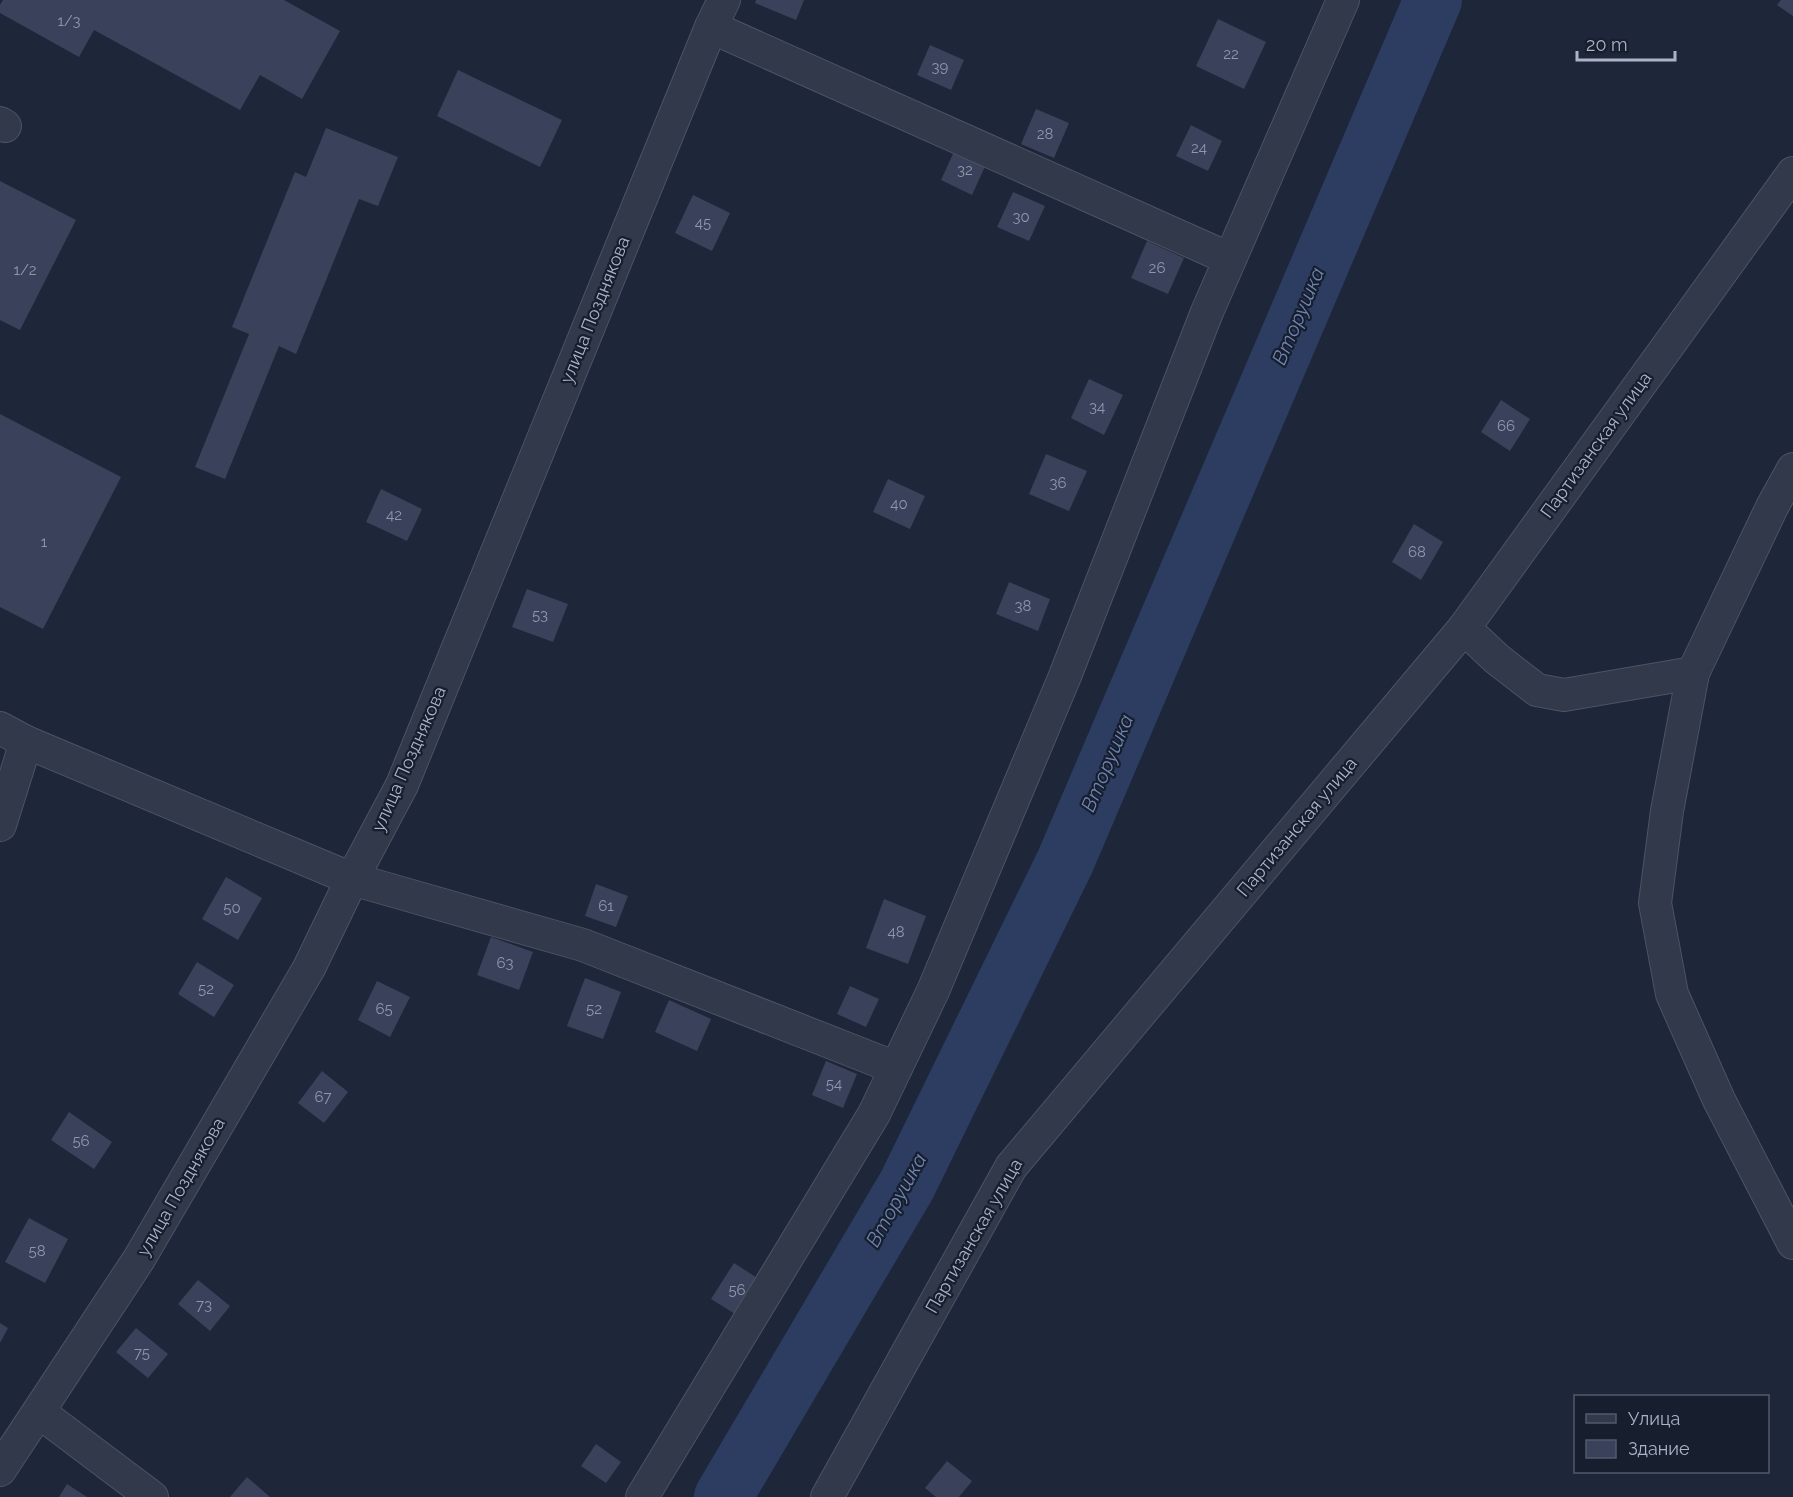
<svg xmlns="http://www.w3.org/2000/svg" width="1793" height="1497" font-family="Raleway,sans-serif">
<style>
.lines{fill:none;stroke-linecap:round;stroke-linejoin:round}
.river{stroke:#2d3d61;stroke-width:58}
.building{fill:#39425a}
.minor-casing{stroke:#4c5365;stroke-width:34}
.minor{stroke:#32394a;stroke-width:32}
.labels{text-anchor:middle;stroke-width:4.5;stroke-linejoin:round;paint-order:stroke}
.number-label{font-size:15px;fill:#8f97ac}
.street-label{font-size:18px;fill:#acb3c7;stroke:#171e2e}
.water-label{font-size:20px;font-style:italic;fill:#7085b2;stroke:#171e2e}
</style>
<rect width="100%" height="100%" fill="#1e263a"/>
<g class="lines">
<polyline class="river" points="723,1497 907,1185 1065,862 1433,0"/>
</g>
<g class="building">
<polygon points="3,0 284,0 340,31 302,99 260,75 240,110 94,30 79,57 0,13 0,5"/>
<polygon points="756,0 804,0 796,20 755,3"/>
<polygon points="1781,0 1793,0 1793,16 1777,5"/>
<polygon points="1218,19 1266,42 1244,89 1196,66"/>
<polygon points="930,45 964,60 951,90 917,75"/>
<polygon points="458,70 562,120 540,167 437,116"/>
<polygon points="1036,109 1069,123 1054,158 1021,144"/>
<polygon points="1191,125 1222,141 1208,171 1176,156"/>
<polygon points="326,128 398,157 378,206 359,199 296,354 279,346 225,479 195,467 249,334 232,327 295,172 306,177"/>
<polygon points="957,145 988,160 972,195 941,180"/>
<polygon points="0,181 76,220 20,330 0,320"/>
<polygon points="1013,192 1045,206 1029,241 997,227"/>
<polygon points="693,195 730,213 712,251 675,233"/>
<polygon points="1147,241 1184,258 1168,294 1131,278"/>
<polygon points="1089,379 1123,395 1104,435 1071,418"/>
<polygon points="1501,400 1530,419 1510,451 1481,432"/>
<polygon points="0,414 121,477 43,629 0,607"/>
<polygon points="1046,454 1087,471 1069,511 1029,494"/>
<polygon points="888,479 925,496 910,529 873,512"/>
<polygon points="381,489 422,509 407,541 366,522"/>
<polygon points="1414,524 1443,542 1421,580 1392,562"/>
<polygon points="1009,582 1050,599 1038,631 996,614"/>
<polygon points="527,589 568,604 553,642 512,627"/>
<polygon points="226,877 262,898 238,940 202,919"/>
<polygon points="596,884 628,896 616,927 585,916"/>
<polygon points="884,899 926,916 908,964 866,948"/>
<polygon points="491,937 533,952 519,990 477,975"/>
<polygon points="197,962 234,985 214,1017 178,994"/>
<polygon points="585,978 621,992 603,1039 567,1026"/>
<polygon points="377,981 410,997 390,1037 358,1020"/>
<polygon points="850,986 879,999 866,1027 837,1014"/>
<polygon points="669,1000 711,1019 697,1051 655,1032"/>
<polygon points="826,1061 857,1074 843,1108 812,1095"/>
<polygon points="322,1071 348,1092 324,1123 298,1103"/>
<polygon points="69,1112 112,1142 94,1169 51,1140"/>
<polygon points="29,1218 68,1239 45,1283 5,1262"/>
<polygon points="734,1263 762,1281 740,1317 711,1299"/>
<polygon points="198,1280 230,1306 210,1331 178,1304"/>
<polygon points="0,1323 8,1328 0,1343"/>
<polygon points="136,1328 168,1354 148,1378 116,1352"/>
<polygon points="596,1444 621,1462 606,1483 581,1466"/>
<polygon points="947,1461 972,1481 959,1497 936,1497 925,1488"/>
<polygon points="247,1477 270,1497 230,1497"/>
<polygon points="67,1484 87,1497 59,1497"/>
</g>
<g class="lines">
<g class="minor-casing">
<g id="minor">
<polyline points="711,27 1230,259"/>
<polyline points="0,123 5,126"/>
<polyline points="1793,469 1772,507 1693,673 1667,811 1655,903 1672,994 1719,1100 1793,1243"/>
<polyline points="1464,628 1497,659 1537,690 1564,695 1693,673"/>
<polyline points="0,728 26,742 352,879 583,945 896,1068"/>
<polyline points="0,825 26,742"/>
<polyline points="39,1412 152,1497"/>
<polyline points="0,1470 139,1259 309,968 352,879 402,785 711,27 724,0"/>
<polyline points="642,1497 874,1114 933,991 1065,676 1207,312 1343,0"/>
<polyline points="827,1497 1011,1167 1464,628 1793,173"/>
</g>
</g>
<use href="#minor" class="minor"/>
</g>
<g class="labels">
<g class="number-label">
<text x="69" y="26">1/3</text>
<text x="1231" y="59">22</text>
<text x="940" y="72">39</text>
<text x="1045" y="139">28</text>
<text x="1199" y="153">24</text>
<text x="965" y="175">32</text>
<text x="1021" y="222">30</text>
<text x="703" y="228">45</text>
<text x="1157" y="273">26</text>
<text x="25" y="275">1/2</text>
<text x="1097" y="412">34</text>
<text x="1506" y="431">66</text>
<text x="1058" y="488">36</text>
<text x="899" y="509">40</text>
<text x="394" y="520">42</text>
<text x="44" y="547">1</text>
<text x="1417" y="557">68</text>
<text x="1023" y="611">38</text>
<text x="540" y="620">53</text>
<text x="606" y="911">61</text>
<text x="232" y="913">50</text>
<text x="896" y="937">48</text>
<text x="505" y="968">63</text>
<text x="206" y="994">52</text>
<text x="384" y="1014">65</text>
<text x="594" y="1014">52</text>
<text x="834" y="1089">54</text>
<text x="323" y="1102">67</text>
<text x="81" y="1146">56</text>
<text x="37" y="1256">58</text>
<text x="737" y="1295">56</text>
<text x="204" y="1310">73</text>
<text x="142" y="1358">75</text>
</g>
<g class="street-label">
<text transform="translate(595 310) rotate(-68)" y="6">улица Позднякова</text>
<text transform="translate(1596 445) rotate(-54)" y="6">Партизанская улица</text>
<text transform="translate(409 759) rotate(-66)" y="6">улица Позднякова</text>
<text transform="translate(1297 827) rotate(-50)" y="6">Партизанская улица</text>
<text transform="translate(181 1187) rotate(-60)" y="6">улица Позднякова</text>
<text transform="translate(974 1236) rotate(-60)" y="6">Партизанская улица</text>
</g>
<g class="water-label">
<text transform="translate(1298 316) rotate(-67)" y="7">Вторушка</text>
<text transform="translate(1107 763) rotate(-67)" y="7">Вторушка</text>
<text transform="translate(896 1200) rotate(-61)" y="7">Вторушка</text>
</g>
</g>
<rect x="1574" y="1395" width="195" height="78" fill="#171e2e" stroke="#535a6b" stroke-width="1.5"/>
<rect x="1586" y="1414" width="30" height="9" fill="#32394a" stroke="#535a6b" stroke-width="1.5"/>
<text x="1628" y="1425" font-size="18" fill="#acb3c7">Улица</text>
<rect x="1586" y="1440" width="30" height="18" fill="#39425a" stroke="#535a6b" stroke-width="1.5"/>
<text x="1628" y="1455" font-size="18" fill="#acb3c7">Здание</text>
<path d="M1577 51v9h98v-9" fill="none" stroke="#acb3c7" stroke-width="3"/>
<text x="1586" y="51" font-size="18" fill="#acb3c7" stroke="#171e2e" stroke-width="4.5" paint-order="stroke">20 m</text>
</svg>
